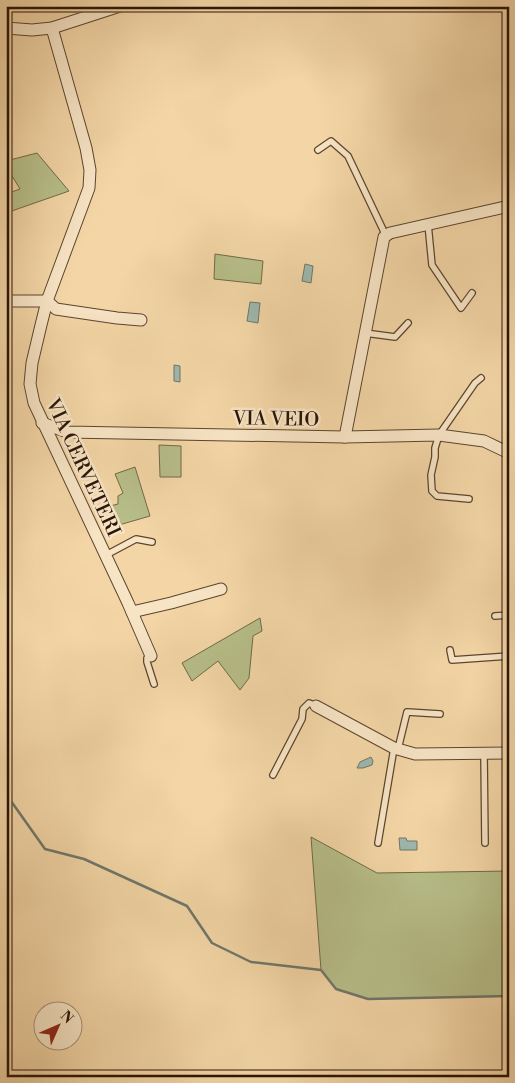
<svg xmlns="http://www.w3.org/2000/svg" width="515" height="1083" font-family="'Libre Bodoni',serif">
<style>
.green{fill:#b7be89;stroke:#706a48}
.water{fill:#9db8ae;stroke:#6f776b}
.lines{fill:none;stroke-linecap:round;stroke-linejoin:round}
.stream{stroke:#6f776b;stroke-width:2.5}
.service-casing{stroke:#5c452e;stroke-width:8}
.minor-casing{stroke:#5c452e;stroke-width:13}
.service{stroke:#f7e4c5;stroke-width:5.5}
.minor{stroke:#f7e4c5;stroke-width:11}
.labels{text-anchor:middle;stroke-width:5;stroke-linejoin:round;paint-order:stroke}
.street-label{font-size:19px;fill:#291506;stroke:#f7e4c5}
</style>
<rect width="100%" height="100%" fill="#f3d5a6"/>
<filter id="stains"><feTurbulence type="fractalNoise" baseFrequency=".004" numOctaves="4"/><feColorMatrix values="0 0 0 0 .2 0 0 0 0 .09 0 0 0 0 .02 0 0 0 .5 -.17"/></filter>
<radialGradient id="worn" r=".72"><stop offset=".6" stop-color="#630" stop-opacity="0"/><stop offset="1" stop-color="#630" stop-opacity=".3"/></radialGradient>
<g class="green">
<polygon points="37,153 69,191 6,213 6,194 20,189 6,166 6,161"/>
<polygon points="215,254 263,261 261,284 214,279"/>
<polygon points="159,445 181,446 181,477 160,477"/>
<polygon points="135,467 150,516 112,527 106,507 118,504 118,496 123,493 115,474"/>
<polygon points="260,618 262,631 253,636 249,678 240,690 218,661 192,681 182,663"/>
<polygon points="311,837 377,873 509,871 509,996 368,999 336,989 321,970"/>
</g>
<g class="water">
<polygon points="305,264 313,266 311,283 302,281"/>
<polygon points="250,302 260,303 258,323 247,321"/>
<polygon points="174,365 180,366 180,382 174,381"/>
<polygon points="371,757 373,761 372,765 363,768 357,768 360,762"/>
<polygon points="399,838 406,838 407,841 417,841 417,850 400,850"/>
</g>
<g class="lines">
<polyline class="stream" points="6,794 45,849 84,859 187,906 212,943 251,962 321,970 336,989 368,999 509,996"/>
<g class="service-casing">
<g id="service">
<polyline points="318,150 331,141 348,156 386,236"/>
<polyline points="428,224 432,265 461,308 472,293"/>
<polyline points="365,333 395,337 408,323"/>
<polyline points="469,499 437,496 432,491 431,475 435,457 435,448 439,435 475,383 481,378"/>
<polyline points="106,555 136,539 152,542"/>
<polyline points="495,616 509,615"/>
<polyline points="450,650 452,660 509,656"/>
<polyline points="151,656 147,658 147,662 154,684"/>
<polyline points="398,749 407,712 440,714"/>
<polyline points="484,753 485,843"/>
<polyline points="273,775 302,719 303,709 309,703 316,706"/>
<polyline points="378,843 394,748"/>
</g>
</g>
<g class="minor-casing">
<g id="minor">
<polyline points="6,28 32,30 52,28 120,6"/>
<polyline points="52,28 86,148 90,170 89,188 47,301 41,325 32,363 30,384 34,403 128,603 151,656"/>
<polyline points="6,301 47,301 56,309 117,318 141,320"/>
<polyline points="42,423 67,432 345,437 439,435 484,441 509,453"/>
<polyline points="345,437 384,237 390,233 509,206"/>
<polyline points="132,612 171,603 221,589"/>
<polyline points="316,706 394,748 415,754 509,753"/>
</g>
</g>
<use href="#service" class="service"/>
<use href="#minor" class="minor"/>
</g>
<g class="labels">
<g class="street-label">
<text transform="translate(276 418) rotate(1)" y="7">VIA VEIO</text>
<text transform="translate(84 467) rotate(65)" y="7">VIA CERVETERI</text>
</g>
</g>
<rect width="515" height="1083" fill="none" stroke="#f3d5a6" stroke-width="25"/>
<rect x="8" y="8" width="500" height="1068" fill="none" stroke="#291506" stroke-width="2.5"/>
<rect x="12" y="12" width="490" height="1058" fill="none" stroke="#291506"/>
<g transform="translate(58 1026) rotate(45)"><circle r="24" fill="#f7e4c5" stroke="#a59179"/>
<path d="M0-4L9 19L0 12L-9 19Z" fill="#8f2418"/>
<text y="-8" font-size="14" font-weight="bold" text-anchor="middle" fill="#291506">N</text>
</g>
<rect width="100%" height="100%" filter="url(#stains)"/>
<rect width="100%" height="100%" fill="url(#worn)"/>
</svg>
